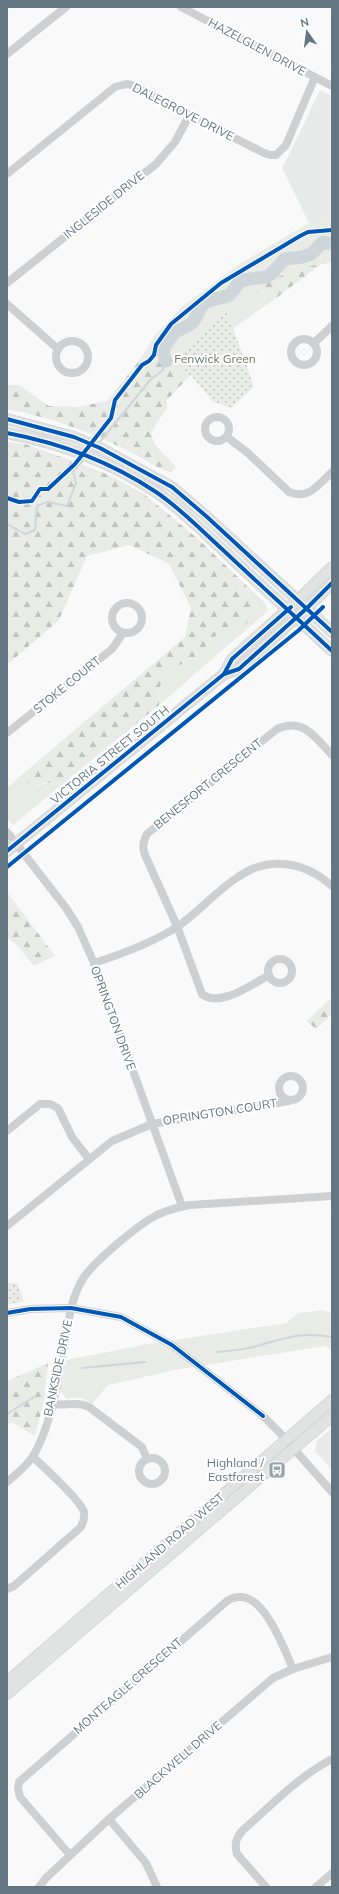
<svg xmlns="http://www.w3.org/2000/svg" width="339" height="1894" font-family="Mulish,sans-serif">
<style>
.built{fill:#e8e9e9}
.green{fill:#e8ebe6}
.forest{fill:url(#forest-firs)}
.park{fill:url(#park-dots)}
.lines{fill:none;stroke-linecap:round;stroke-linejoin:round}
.stream{stroke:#ced6d9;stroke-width:2}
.river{stroke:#ced6d9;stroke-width:13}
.major-casing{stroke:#d5d6d7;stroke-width:12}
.minor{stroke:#cecfd0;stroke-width:8}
.major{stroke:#e1e2e2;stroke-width:10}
.cycleway-casing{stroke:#fff;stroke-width:6}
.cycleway{stroke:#0057b8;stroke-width:4}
.labels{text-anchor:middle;stroke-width:4;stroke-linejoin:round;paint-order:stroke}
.street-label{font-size:12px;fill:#657683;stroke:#fff}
.park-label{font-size:12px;fill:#687a64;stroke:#fff}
.poi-label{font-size:12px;fill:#657683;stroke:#fff;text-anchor:end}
</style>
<defs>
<pattern id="forest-firs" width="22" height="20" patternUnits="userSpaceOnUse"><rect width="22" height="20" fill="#e8ebe6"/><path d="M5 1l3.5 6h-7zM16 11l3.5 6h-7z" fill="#c0c3c0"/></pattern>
<pattern id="park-dots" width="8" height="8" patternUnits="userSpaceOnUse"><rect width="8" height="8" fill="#e8ebe6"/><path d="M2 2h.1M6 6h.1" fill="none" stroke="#c0c3c0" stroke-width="1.8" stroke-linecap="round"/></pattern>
</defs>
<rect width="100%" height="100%" fill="#f9f9f9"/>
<g class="built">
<polygon points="320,90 332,96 332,214 309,223 282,168 289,155"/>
<polygon points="332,1428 332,1470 315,1451 317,1441"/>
</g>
<g class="green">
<path d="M332 214V262C303 268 282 279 255 291L262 293 267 299H275L236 326 227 324V313L186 361 188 363 185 369 188 378 183 383 175 375 177 366 162 362 139 361 155 335 183 306 238 265 309 223Z"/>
<polygon points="246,585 265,603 268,611 159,705 160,687 163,679 174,668 202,653 211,638 221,634 238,631 253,606"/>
<polygon points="22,779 37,785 52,783 60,786 13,825 7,818 7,787"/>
<path d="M322 1310 332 1313V1351L325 1346 175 1370 108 1385 92 1404C83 1397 78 1397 67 1399L60 1391 67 1360 143 1345 286 1323 299 1313Z"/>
</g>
<g class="forest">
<path d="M321 264 275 299H267L262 293 254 291C265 279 305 267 321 264Z"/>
<path d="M139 361 162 362 178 366 175 375 183 383 167 400V409L157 422 151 434 155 445 176 467 171 472 163 470C114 441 63 420 7 409V385H19L49 406 77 407 107 401Z"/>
<path d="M7 442 25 444 67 459 107 474 144 494 197 538 246 585 253 606 248 622 238 631 221 634 211 638 202 653 174 668 163 679 160 687 159 705 60 786C57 785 53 783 50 783 38 782 34 789 22 779L11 784 185 637 191 608 169 564 130 545 87 556 59 620 7 665Z"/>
<polygon points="7,892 55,956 34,966 18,946 7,937"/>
<polygon points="332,997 332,1014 316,1029 307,1021"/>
<polygon points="48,1363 44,1401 35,1436 11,1422 7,1425 7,1381"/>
</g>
<g class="park">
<path d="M227 312V324L236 326 233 328 254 387 231 408 213 402 191 375 188 378 185 369 188 363 184 353C195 335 211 324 227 312Z"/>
<polygon points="7,1283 17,1283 24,1301 7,1305"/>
</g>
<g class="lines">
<g class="stream">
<polyline points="98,444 151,379 162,371 166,361"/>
<polyline points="7,524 25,534 35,530 37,506 47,502 67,506 76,483 73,471 85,459"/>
<path d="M216 1352C228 1351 241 1350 253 1347 283 1339 300 1331 332 1337"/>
<polyline points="82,1368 145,1362"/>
<polyline points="7,1414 34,1397"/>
</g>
<polyline class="river" points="166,361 163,353 164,347 175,332 191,324 195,319 201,307 206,302 230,295 238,284 243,280 266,277 270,275 285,259 302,257 311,254 323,242 332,244"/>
<g class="major-casing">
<g id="major">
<polyline points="7,419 74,437 100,448 172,487 206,516 332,632"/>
<path d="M7 433C60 443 111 462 156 492 180 508 201 530 223 550 259 584 296 617 332 651"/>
<polyline points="224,674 239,669 307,608 332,583"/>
<polyline points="7,851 224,674 232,659 298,600 332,567"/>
<polyline points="7,1682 332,1400"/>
<polyline points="7,1694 332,1416"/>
</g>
</g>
<g class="minor">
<polyline points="181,7 332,86"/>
<polyline points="7,54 66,7"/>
<polyline points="7,174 115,87 126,84 132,85 264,153 270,155 276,155 286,145 315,77"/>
<polyline points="7,283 156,164 175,142 189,116"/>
<polyline points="7,304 58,349"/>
<circle cx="304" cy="352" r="13"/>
<circle cx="72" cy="357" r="16"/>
<polyline points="314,343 332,326"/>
<circle cx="217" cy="429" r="12"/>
<path d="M227 437 248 453 289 492C309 500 318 485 332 472"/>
<circle cx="127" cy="618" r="15"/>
<polyline points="7,733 112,649 123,633"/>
<polyline points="7,832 66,908 78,927 94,963 182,1206"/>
<circle cx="280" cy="971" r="12"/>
<path d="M94 963C122 954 152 943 177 927 199 912 216 891 238 877 269 855 305 862 332 886"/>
<path d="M269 975C251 985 220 1008 202 994L177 926 145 855C142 847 143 842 147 834L277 729C303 717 315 737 332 755"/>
<circle cx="291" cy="1088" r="12"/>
<polyline points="7,1131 40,1104 50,1104 58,1108 72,1137 89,1159"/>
<polyline points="7,1226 112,1141 152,1124 289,1101"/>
<polyline points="7,1313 30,1309 71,1308 121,1317 172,1345 263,1416 279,1432 332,1492"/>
<path d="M52 1404C65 1406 78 1401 89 1407L142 1447 147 1459"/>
<circle cx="152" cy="1471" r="13"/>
<path d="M7 1482C16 1474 27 1466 33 1456 56 1418 62 1352 71 1308 74 1297 78 1286 84 1277 96 1260 139 1224 157 1215 168 1210 178 1207 190 1205L332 1196"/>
<path d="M7 1589 14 1586 81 1527C83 1523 85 1518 84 1512 81 1501 43 1466 33 1457"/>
<polyline points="109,1819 146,1863 157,1887"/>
<path d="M70 1855 20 1797 18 1789 19 1782 227 1601C230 1599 235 1597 239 1597 264 1594 285 1650 293 1669"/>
<polyline points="39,1887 46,1878 109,1819 273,1678 293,1669 332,1657"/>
<path d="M266 1887 237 1854C234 1844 236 1838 243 1830 271 1806 299 1776 332 1759"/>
<polyline points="316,1887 332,1873"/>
</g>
<use href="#major" class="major"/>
<g class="cycleway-casing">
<g id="cycleway">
<polyline points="7,419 74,437 100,448 172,487 206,516 332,632"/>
<path d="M7 433C60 443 111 462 156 492 180 508 201 530 223 550 259 584 296 617 332 651"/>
<polyline points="7,498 19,502 32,501 40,489 48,489 75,464 111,418 115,400 142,365 149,361 154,355 156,345 171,324 221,283 300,236 308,232 332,230"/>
<polyline points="224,674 239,669 307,608 332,583"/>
<polyline points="7,851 224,674 232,659 291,607"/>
<polyline points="7,867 299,630 323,607"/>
<polyline points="7,1313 30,1309 71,1308 121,1317 172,1345 263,1416"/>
</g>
</g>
<use href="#cycleway" class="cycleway"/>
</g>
<defs>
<g id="bus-square" transform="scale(0.9)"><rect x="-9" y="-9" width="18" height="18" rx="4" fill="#99a4ac" stroke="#fff"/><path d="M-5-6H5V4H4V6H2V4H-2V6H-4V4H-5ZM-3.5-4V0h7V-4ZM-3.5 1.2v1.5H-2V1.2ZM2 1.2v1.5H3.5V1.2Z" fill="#fff"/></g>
</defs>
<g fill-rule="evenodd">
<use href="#bus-square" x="277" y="1470"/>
</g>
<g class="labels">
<g class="street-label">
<text transform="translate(257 47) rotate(28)" y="4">HAZELGLEN DRIVE</text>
<text transform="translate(183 112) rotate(27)" y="4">DALEGROVE DRIVE</text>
<text transform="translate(104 205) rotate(-39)" y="4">INGLESIDE DRIVE</text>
<text transform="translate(67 685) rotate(-39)" y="4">STOKE COURT</text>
<text transform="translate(110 755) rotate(-39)" y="4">VICTORIA STREET SOUTH</text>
<text transform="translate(208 784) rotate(-39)" y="4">BENESFORT CRESCENT</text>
<text transform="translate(113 1018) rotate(70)" y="4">OPRINGTON DRIVE</text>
<text transform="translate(220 1112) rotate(-9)" y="4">OPRINGTON COURT</text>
<text transform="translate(58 1368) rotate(-78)" y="4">BANKSIDE DRIVE</text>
<text transform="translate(170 1541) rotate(-41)" y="4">HIGHLAND ROAD WEST</text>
<text transform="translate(128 1686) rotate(-41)" y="4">MONTEAGLE CRESCENT</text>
<text transform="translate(178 1760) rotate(-41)" y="4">BLACKWELL DRIVE</text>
</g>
<g class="park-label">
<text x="215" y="363">Fenwick Green</text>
</g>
<g class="poi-label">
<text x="264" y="1467">Highland /<tspan x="264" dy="14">Eastforest</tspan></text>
</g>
</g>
<rect width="339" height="1894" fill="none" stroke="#657683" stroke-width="16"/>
<g transform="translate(307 32) rotate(346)" stroke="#ffffff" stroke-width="3" paint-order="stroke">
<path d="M0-3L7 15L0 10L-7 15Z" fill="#657683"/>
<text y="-6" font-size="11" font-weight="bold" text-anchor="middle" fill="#657683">N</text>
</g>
</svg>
